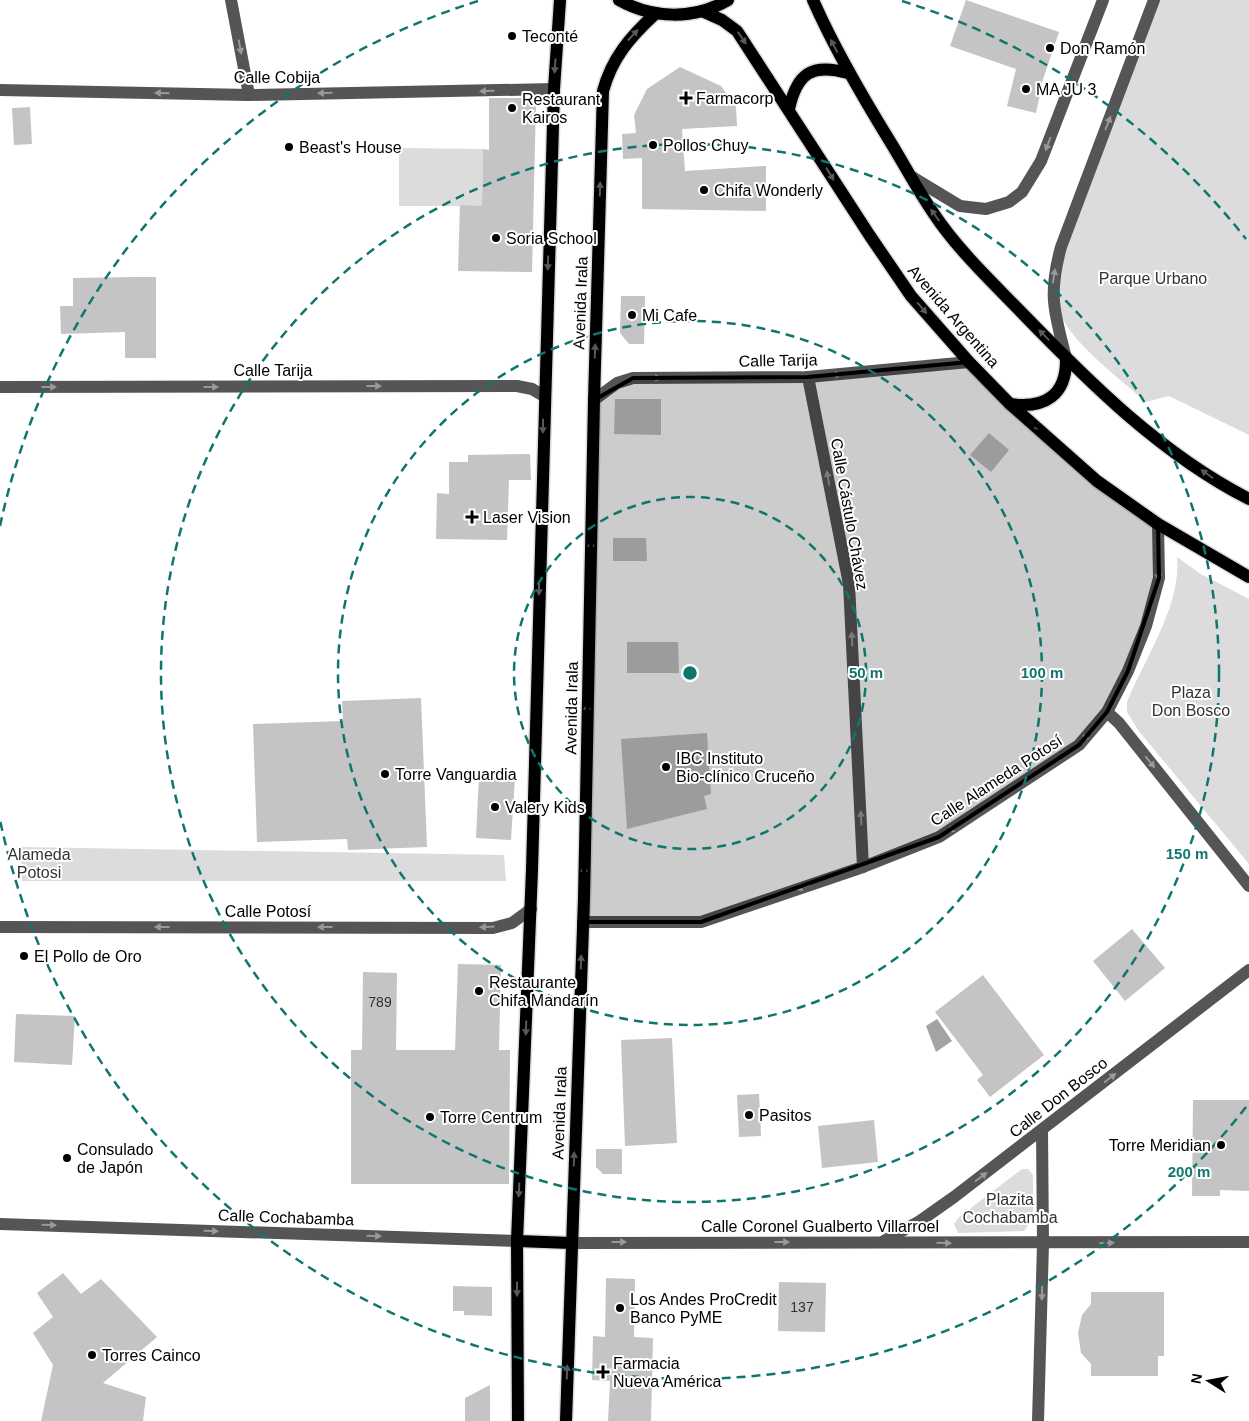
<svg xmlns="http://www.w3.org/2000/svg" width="1249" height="1421" font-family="Helvetica,sans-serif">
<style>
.green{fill:#dcdcdc}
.water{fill:#a3a3a3}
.building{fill:#c4c4c4}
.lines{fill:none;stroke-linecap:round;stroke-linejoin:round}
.major-casing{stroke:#dbdbdb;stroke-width:15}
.minor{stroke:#555;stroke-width:12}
.major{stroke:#000;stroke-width:12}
.oneway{fill:#595959}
.oneway2{fill:#999}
.marked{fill:#000;fill-opacity:0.2;stroke:#000;stroke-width:4;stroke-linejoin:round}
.ring{fill:none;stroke:#0f766e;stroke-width:2.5;stroke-dasharray:9 6}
.poi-dot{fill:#000;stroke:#fff;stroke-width:2}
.labels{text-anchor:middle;stroke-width:4;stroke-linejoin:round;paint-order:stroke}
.number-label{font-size:14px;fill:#313131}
.poi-label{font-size:16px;fill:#000;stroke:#fff;text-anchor:start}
.street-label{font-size:16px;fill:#000;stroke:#fff}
.park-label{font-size:16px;fill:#333;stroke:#fff}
.centre{fill:#0f766e;stroke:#fff;stroke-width:2.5}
.ring-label{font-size:15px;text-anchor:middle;font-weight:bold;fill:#0f766e;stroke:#fff;stroke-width:4;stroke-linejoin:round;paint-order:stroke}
</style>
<rect width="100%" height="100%" fill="#fff"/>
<g class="green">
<path d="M1155 0H1249V435L1169 396 1146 402C1124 382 1070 342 1061 314 1055 294 1056 277 1058 257Z"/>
<polygon points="399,148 483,149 482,206 399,206"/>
<path d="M1177 557 1199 573 1249 599V864L1138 730 1127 712V702C1144 660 1182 604 1177 557Z"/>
<polygon points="21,847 504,855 506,881 22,881"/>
<polygon points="1022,1169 1028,1169 1033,1175 1033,1218 1024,1231 958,1233 954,1224 959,1217"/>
</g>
<polygon class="water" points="937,1019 952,1041 936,1052 926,1026"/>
<g class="building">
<polygon points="966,0 1059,32 1038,94 1040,95 1036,113 1007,106 1016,69 950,46"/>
<polygon points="680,67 721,86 736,107 737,126 682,129 685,171 766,166 766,211 642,209 642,158 623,159 622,134 636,133 634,115 647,89"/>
<polygon points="489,98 532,98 536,103 532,272 458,271 460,205 482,206 483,149 489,150"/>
<polygon points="30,107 32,144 14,145 12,108"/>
<polygon points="133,277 156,277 156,358 125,358 125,332 61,334 60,306 73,306 73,278"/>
<polygon points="621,296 645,296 644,344 629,344 620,333"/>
<polygon points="615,399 661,399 661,435 614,434"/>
<polygon points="989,433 1009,450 991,472 970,455"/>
<polygon points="530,454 531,480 509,480 507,540 436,539 437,493 449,494 449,462 468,462 468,455"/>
<polygon points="613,538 646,538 647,561 613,561"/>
<polygon points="627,642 678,642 679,673 627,673"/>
<polygon points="421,698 427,847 348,850 347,839 257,842 253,724 343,721 342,701"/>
<polygon points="707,733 711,794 704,796 707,809 627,829 621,739"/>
<polygon points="479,775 515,777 511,840 476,838"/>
<polygon points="1132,929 1165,968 1125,1001 1093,961"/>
<polygon points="458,964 501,965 499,1050 510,1050 509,1184 351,1184 351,1050 362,1050 363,972 397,973 396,1050 455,1050"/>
<polygon points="983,975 1044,1055 990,1097 977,1080 983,1075 935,1012"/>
<polygon points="16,1014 75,1016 72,1065 14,1062"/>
<polygon points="672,1038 677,1143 625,1146 621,1040"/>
<polygon points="759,1094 761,1136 739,1137 737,1095"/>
<polygon points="1193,1100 1249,1100 1249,1191 1220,1190 1220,1196 1192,1196"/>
<polygon points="874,1120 878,1162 822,1168 818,1126"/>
<polygon points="596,1149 622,1149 622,1174 603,1174 596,1167"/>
<polygon points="63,1273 81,1294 101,1279 157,1337 103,1383 146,1397 143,1421 41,1421 53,1365 33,1333 53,1317 37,1293"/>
<polygon points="606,1278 635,1279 634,1337 653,1338 651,1421 608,1421 610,1381 592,1380 593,1336 605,1337"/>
<polygon points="779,1282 826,1283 825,1332 778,1331"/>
<polygon points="453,1286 492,1287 492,1316 464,1315 464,1311 453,1311"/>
<polygon points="1091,1292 1164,1292 1164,1356 1158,1356 1158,1376 1091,1376 1091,1364 1081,1353 1078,1333 1082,1315 1091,1304"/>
<polygon points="490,1385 490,1421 465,1421 465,1398"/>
</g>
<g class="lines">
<g class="major-casing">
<g id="major">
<path d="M619 0C653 19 694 20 728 0"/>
<path d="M813 0C835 50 862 96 891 143 905 166 918 191 934 214 958 250 992 282 1022 313 1090 383 1161 454 1249 499"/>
<polyline points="702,11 722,20 737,31 870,236 911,296 969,362 1010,404 1097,481 1158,524 1249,577"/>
<path d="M789 109C797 73 812 63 848 73"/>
<path d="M1010 404C1045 409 1067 395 1066 358"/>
<polyline points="517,1241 571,1243"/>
<polyline points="518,1421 517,1241 532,870 554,89 560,0"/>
<path d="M566 1421 584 898 594 400 603 91C612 58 630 37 655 14"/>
</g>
</g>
<g class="minor">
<polyline points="231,0 249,95"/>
<polyline points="0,90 249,95 554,89"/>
<polyline points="912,177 960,206 986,209 1009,202 1022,192 1041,161 1103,0"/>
<path d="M1066 358C1054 311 1048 295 1061 247L1154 0"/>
<polyline points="808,377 849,584 863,867"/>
<polyline points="0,387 517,386 532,389 544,396"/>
<polyline points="594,400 617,383 633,378 808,377 969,362"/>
<polyline points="1107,712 1119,723 1249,886"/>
<polyline points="583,922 701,922 863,867 939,837 1079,745 1107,712 1128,671 1146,626 1159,578 1158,524"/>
<polyline points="0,927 493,928 512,923 531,909"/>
<polyline points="0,1224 517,1241"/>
<polyline points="884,1241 920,1221 954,1197 1249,970"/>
<polyline points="571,1243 1249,1242"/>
<polyline points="1038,1421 1043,1244 1042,1131"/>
</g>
<use href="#major" class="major"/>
</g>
<defs><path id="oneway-solid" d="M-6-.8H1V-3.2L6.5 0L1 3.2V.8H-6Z" transform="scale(1.25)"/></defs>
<g class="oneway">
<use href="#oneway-solid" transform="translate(633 35) rotate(-47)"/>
<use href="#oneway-solid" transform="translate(742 38) rotate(56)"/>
<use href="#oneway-solid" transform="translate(834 46) rotate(-118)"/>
<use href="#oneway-solid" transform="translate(555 66) rotate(94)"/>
<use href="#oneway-solid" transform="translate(830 174) rotate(58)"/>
<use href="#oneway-solid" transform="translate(600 189) rotate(-88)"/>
<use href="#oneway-solid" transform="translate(935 215) rotate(-126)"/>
<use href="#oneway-solid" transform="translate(548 263) rotate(92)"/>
<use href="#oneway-solid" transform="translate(922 308) rotate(49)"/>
<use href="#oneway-solid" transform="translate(1044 335) rotate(-134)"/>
<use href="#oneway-solid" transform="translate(595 351) rotate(-88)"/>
<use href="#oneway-solid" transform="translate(1035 425) rotate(41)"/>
<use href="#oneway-solid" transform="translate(543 426) rotate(91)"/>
<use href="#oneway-solid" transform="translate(1207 474) rotate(-145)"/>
<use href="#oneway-solid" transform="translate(591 548) rotate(-89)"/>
<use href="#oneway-solid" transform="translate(539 588) rotate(91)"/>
<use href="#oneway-solid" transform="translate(587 711) rotate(-89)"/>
<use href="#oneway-solid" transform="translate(584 873) rotate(-89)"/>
<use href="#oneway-solid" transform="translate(581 962) rotate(-88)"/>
<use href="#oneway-solid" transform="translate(526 1028) rotate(92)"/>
<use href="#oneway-solid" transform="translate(574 1159) rotate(-88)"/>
<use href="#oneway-solid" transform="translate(519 1190) rotate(92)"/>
<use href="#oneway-solid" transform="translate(517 1289) rotate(90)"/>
<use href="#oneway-solid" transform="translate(567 1372) rotate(-88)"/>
</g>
<g class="oneway2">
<use href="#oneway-solid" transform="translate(240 47) rotate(80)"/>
<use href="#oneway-solid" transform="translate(487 91) rotate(179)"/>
<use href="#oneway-solid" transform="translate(162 93) rotate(-179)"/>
<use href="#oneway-solid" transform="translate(325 93) rotate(179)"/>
<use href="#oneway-solid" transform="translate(1108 123) rotate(-69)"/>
<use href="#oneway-solid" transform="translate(1048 144) rotate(111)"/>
<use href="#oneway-solid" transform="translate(1054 276) rotate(-81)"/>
<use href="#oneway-solid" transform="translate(834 375) rotate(-5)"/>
<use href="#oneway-solid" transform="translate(654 378)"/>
<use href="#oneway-solid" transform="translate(374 386)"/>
<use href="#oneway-solid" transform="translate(49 387)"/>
<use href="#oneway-solid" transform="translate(211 387)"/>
<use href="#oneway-solid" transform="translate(828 478) rotate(-101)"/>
<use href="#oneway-solid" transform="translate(1158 573) rotate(92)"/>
<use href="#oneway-solid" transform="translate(852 639) rotate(-93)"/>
<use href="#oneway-solid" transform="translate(1087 735) rotate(130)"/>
<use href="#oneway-solid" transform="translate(1150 762) rotate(51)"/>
<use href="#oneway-solid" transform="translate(861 818) rotate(-93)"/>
<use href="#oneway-solid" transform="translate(954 828) rotate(147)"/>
<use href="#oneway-solid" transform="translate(803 887) rotate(161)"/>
<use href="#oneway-solid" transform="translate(162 927) rotate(-180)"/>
<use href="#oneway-solid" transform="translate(325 927) rotate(-180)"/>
<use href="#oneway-solid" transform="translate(487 927) rotate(177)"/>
<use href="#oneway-solid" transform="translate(1110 1078) rotate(-38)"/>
<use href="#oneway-solid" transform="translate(981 1177) rotate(-37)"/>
<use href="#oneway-solid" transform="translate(49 1225) rotate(2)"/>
<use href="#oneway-solid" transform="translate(211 1231) rotate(2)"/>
<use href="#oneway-solid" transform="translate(374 1236) rotate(2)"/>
<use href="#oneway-solid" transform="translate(619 1242)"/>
<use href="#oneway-solid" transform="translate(782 1242)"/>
<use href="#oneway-solid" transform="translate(944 1243) rotate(1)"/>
<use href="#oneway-solid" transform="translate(1107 1243) rotate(-1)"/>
<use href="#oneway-solid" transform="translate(1042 1293) rotate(91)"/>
</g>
<path class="marked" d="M969 362 1097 481 1158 524 1159 578 1128 671 1107 712 1079 745 939 837 701 922H583L594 400 633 378 808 377Z"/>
<g class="ring">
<circle cx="690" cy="673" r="176"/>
<circle cx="690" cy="673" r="352"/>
<circle cx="690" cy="673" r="529"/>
<path d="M1246 1107A705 705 0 0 1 0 820M0 526A705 705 0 0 1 478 1M902 1A705 705 0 0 1 1246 239"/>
</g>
<g class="poi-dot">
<circle cx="512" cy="36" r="5"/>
<circle cx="1050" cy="48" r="5"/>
<circle cx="1026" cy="89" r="5"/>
<path d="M683.5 90.5h5v5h5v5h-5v5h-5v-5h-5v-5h5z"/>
<circle cx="512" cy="108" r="5"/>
<circle cx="653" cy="145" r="5"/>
<circle cx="289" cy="147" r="5"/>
<circle cx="704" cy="190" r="5"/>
<circle cx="496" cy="238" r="5"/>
<circle cx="632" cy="315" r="5"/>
<path d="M469.5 509.5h5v5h5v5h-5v5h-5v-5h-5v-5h5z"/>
<circle cx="666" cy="767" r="5"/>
<circle cx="385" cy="774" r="5"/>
<circle cx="495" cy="807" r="5"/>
<circle cx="24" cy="956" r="5"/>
<circle cx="479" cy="991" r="5"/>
<circle cx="749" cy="1115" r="5"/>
<circle cx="430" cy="1117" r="5"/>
<circle cx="1221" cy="1145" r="5"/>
<circle cx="67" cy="1158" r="5"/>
<circle cx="620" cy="1308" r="5"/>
<circle cx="92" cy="1355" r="5"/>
<path d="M600.5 1364.5h5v5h5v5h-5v5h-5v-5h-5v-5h5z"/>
</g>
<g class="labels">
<g class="number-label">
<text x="380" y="1007">789</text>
<text x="802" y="1312">137</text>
</g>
<g class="poi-label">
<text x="522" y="42">Teconté</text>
<text x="1060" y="54">Don Ramón</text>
<text x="1036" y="95">MA JU 3</text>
<text x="696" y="104">Farmacorp</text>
<text x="522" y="105">Restaurant<tspan x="522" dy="18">Kairos</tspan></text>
<text x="663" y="151">Pollos Chuy</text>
<text x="299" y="153">Beast's House</text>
<text x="714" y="196">Chifa Wonderly</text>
<text x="506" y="244">Soria School</text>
<text x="642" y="321">Mi Cafe</text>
<text x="483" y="523">Laser Vision</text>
<text x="676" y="764">IBC Instituto<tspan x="676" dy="18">Bio-clínico Cruceño</tspan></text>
<text x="395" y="780">Torre Vanguardia</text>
<text x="505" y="813">Valery Kids</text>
<text x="34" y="962">El Pollo de Oro</text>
<text x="489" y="988">Restaurante<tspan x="489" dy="18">Chifa Mandarín</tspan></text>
<text x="759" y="1121">Pasitos</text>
<text x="440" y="1123">Torre Centrum</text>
<text x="1211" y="1151" text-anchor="end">Torre Meridian</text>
<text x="77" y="1155">Consulado<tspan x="77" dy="18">de Japón</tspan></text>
<text x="630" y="1305">Los Andes ProCredit<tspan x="630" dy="18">Banco PyME</tspan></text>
<text x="102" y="1361">Torres Cainco</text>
<text x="613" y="1369">Farmacia<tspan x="613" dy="18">Nueva América</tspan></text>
</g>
<g class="street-label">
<text x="277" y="83">Calle Cobija</text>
<text transform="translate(580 303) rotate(-88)" y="6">Avenida Irala</text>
<text transform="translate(954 316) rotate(49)" y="6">Avenida Argentina</text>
<text transform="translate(778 360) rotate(-1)" y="6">Calle Tarija</text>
<text x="273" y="376">Calle Tarija</text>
<text transform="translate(850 514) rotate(80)" y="6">Calle Cástulo Chávez</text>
<text transform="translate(571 708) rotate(-89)" y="6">Avenida Irala</text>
<text transform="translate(996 780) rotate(-33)" y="6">Calle Alameda Potosí</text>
<text x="268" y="917">Calle Potosí</text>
<text transform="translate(1058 1097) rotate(-38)" y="6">Calle Don Bosco</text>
<text transform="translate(559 1113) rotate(-88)" y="6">Avenida Irala</text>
<text transform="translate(286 1217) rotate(2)" y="6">Calle Cochabamba</text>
<text x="820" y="1232">Calle Coronel Gualberto Villarroel</text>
</g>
<g class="park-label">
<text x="1153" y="284">Parque Urbano</text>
<text x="1191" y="698">Plaza<tspan x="1191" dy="18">Don Bosco</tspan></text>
<text x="39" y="860">Alameda<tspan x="39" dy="18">Potosi</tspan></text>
<text x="1010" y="1205">Plazita<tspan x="1010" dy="18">Cochabamba</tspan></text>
</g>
</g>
<circle cx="690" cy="673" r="8" class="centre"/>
<g class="ring-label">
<text x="866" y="678">50 m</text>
<text x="1042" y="678">100 m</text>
<text x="1187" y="859">150 m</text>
<text x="1189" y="1177">200 m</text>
</g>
<g transform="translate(1209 1381) rotate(281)" stroke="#ffffff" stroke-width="4" paint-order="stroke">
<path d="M0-4L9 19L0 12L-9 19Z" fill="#000000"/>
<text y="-8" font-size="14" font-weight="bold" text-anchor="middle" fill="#000000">N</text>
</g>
</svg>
